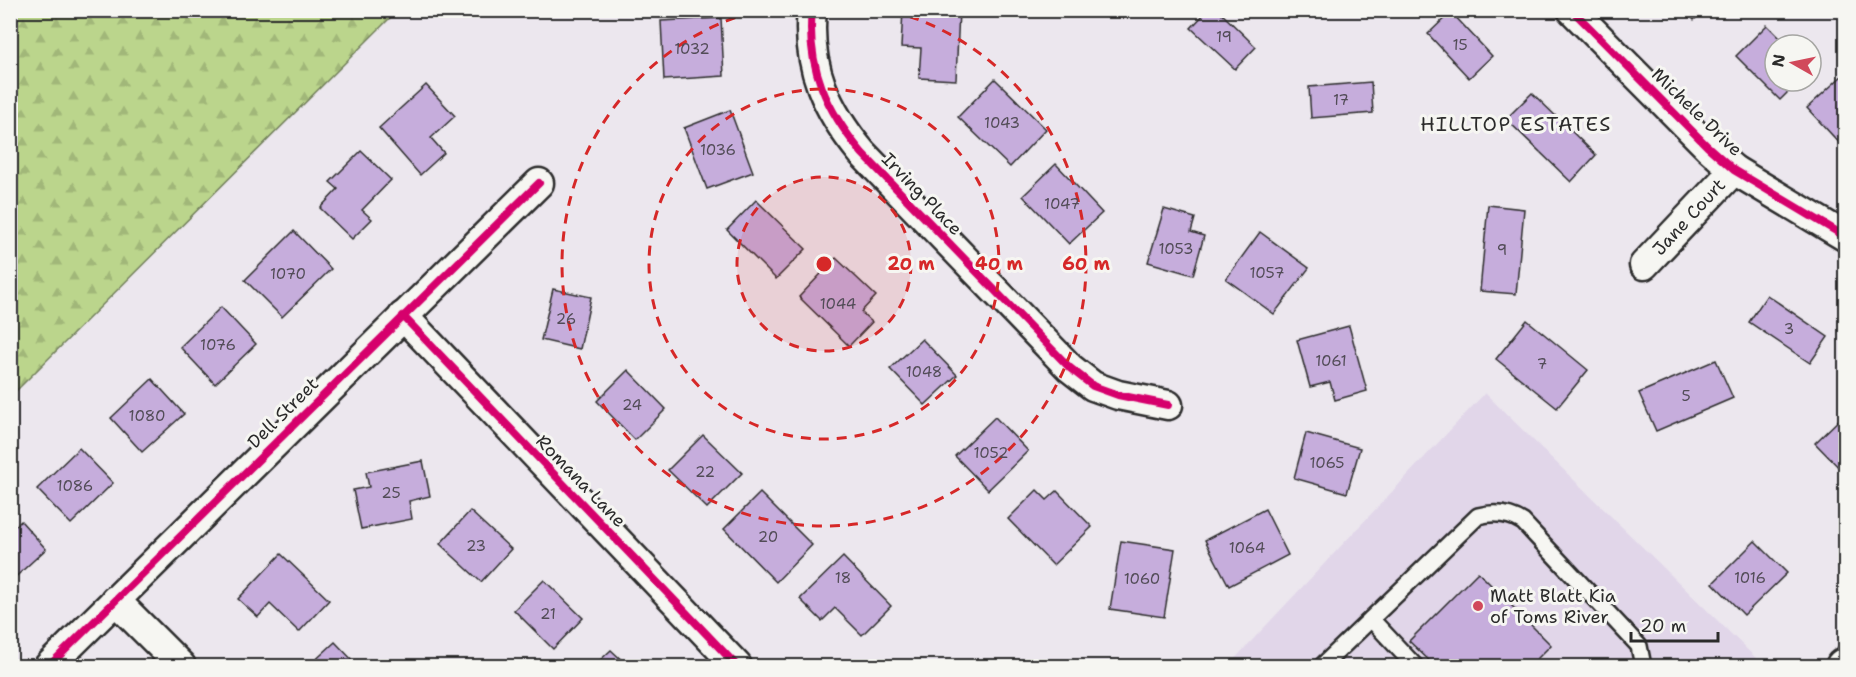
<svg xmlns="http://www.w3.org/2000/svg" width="1856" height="677" font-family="'Shantell Sans',sans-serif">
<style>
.built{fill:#e1d6e9}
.forest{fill:url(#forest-firs);stroke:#73805c;stroke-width:1.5}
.building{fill:#c6addc;stroke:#2b2b2b;stroke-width:1.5}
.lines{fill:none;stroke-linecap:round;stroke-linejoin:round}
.service-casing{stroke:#2b2b2b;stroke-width:20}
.minor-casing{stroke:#2b2b2b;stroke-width:33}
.trunk-casing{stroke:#2b2b2b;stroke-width:38}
.service{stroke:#f6f6f2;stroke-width:15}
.minor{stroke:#f6f6f2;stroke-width:28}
.trunk{stroke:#f6f6f2;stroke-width:33}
.cycleway-casing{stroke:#f6f6f2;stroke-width:11}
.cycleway{stroke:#d6006c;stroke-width:8}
.ring{fill:none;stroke:#d62828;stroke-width:3;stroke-dasharray:10 8}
.poi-dot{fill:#d1495b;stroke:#f6f6f2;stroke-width:2}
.labels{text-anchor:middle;stroke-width:6;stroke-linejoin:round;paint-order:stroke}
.number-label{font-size:15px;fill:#524c57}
.street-label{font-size:18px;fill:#2b2b2b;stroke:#f6f6f2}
.poi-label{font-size:18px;fill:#2b2b2b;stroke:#f6f6f2;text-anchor:start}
.neighbourhood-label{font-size:20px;letter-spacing:1.5px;fill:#2b2b2b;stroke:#f6f6f2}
.centre{fill:#d62828;stroke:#f6f6f2;stroke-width:3}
.ring-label{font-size:18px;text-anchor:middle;font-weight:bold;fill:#d62828;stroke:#f6f6f2;stroke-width:6;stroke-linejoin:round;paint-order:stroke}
</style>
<defs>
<pattern id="forest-firs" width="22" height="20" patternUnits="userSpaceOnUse" patternTransform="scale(1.5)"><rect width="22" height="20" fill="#bbd58c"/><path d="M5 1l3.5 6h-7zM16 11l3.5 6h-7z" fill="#a1b779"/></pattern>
</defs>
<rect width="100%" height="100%" fill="#ece7ee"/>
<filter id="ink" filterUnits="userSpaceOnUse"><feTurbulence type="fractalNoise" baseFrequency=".0167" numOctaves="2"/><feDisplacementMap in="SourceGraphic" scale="12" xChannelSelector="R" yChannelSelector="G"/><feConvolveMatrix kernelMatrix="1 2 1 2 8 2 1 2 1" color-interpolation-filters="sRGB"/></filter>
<g filter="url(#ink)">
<polygon class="built" points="1485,393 1764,666 1228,666"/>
<polygon class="forest" points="11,10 397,10 397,11 11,396"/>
<g class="building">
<polygon points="903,10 959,10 956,80 919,78 921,48 901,47"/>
<polygon points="1208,10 1218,10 1256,47 1235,69 1191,28"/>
<polygon points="1685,10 1704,10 1694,20"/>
<polygon points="1451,12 1492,56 1469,78 1428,34"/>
<polygon points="721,18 724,76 664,80 661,21"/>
<polygon points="1767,25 1783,41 1779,45 1775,45 1774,51 1775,81 1799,81 1780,100 1736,56"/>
<polygon points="1844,74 1846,76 1846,150 1807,108"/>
<polygon points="995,79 1046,129 1010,167 958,117"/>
<polygon points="1371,82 1373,113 1311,118 1309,87"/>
<polygon points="426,85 455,116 431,138 444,153 420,175 379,128"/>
<polygon points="1532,93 1596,155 1571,182 1506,119"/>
<polygon points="730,110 753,172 707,189 684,128"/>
<polygon points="361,151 391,180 362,210 372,219 352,239 320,208 338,189 330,182"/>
<polygon points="1056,164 1102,213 1069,244 1023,196"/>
<polygon points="756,200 806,249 776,279 727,230"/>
<polygon points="1488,205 1524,209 1516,294 1480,291"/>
<polygon points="1164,209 1195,218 1191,232 1204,236 1193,275 1148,262"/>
<polygon points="294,231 331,269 282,317 245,280"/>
<polygon points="1260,232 1309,268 1274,314 1226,279"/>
<polygon points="836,258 876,296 861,312 872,322 849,346 799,297"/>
<polygon points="553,289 591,297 580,349 541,340"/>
<polygon points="1767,295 1828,337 1810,363 1749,322"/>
<polygon points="221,307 256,344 215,384 180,347"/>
<polygon points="1527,320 1588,370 1557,408 1496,359"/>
<polygon points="1349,326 1367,391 1335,400 1330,382 1310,387 1297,340"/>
<polygon points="922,339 957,375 925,405 890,369"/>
<polygon points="1716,360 1733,398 1656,431 1639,393"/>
<polygon points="628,370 666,409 635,440 597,401"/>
<polygon points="152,379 184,414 142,452 111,418"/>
<polygon points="1846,413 1846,475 1815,443"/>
<polygon points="995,417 1028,451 988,490 955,456"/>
<polygon points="1306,433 1360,448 1347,493 1294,478"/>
<polygon points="703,435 742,473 707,508 668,470"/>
<polygon points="79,448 113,483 71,524 37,489"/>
<polygon points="423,461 430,496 409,501 412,519 361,529 353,490 369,487 366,472"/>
<polygon points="1037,490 1047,500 1057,491 1092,527 1053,565 1008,519"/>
<polygon points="760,493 812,545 776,582 724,529"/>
<polygon points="1265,509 1288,555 1229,586 1205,540"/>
<polygon points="470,511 511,549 481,582 440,544"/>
<polygon points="21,521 46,549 10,582 10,531"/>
<polygon points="1121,541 1175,549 1164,617 1110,609"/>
<polygon points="1755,541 1787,573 1744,615 1713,583"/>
<polygon points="281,554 329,600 299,632 270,604 258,617 238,599"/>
<polygon points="843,557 891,606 862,635 835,608 822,621 800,599"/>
<polygon points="1478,572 1551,645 1530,666 1435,666 1409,641"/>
<polygon points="544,580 583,618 553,649 514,610"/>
<polygon points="335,642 358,666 309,666"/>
<polygon points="611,650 628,666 594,666"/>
</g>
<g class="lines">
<g class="service-casing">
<g id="service">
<polyline points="1371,619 1415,666"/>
<path d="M1322 666 1478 516C1494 512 1509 513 1523 522L1639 646 1643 666"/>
</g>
</g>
<g class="minor-casing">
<g id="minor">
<path d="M812 10C806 67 827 111 862 153L1070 368 1093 386 1118 395 1168 405"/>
<polyline points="1572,10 1707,146 1734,170 1846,237"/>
<polyline points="1644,265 1734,170"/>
<polyline points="403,316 737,666"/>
<polyline points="115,600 181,666"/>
<polyline points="49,666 539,183"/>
</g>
</g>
<g class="trunk-casing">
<polyline id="trunk" points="1843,666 1846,664"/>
</g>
<use href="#service" class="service"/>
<use href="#minor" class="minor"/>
<use href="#trunk" class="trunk"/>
<g class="cycleway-casing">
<g id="cycleway">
<path d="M812 10C806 67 827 111 862 153L1070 368 1093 386 1118 395 1168 405"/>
<polyline points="1572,10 1707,146 1734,170 1846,237"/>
<polyline points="403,316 737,666"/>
<polyline points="49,666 539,183"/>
</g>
</g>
<use href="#cycleway" class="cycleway"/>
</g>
</g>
<circle cx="824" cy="264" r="87" fill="#d62828" fill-opacity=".12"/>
<g class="ring">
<circle cx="824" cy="264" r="87"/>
<circle cx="824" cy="264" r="175"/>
<path d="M892 11A262 262 0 1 1 756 11"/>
</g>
<circle class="poi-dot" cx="1478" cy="606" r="6"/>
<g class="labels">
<g class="number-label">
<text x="1224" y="42">19</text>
<text x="1460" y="50">15</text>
<text x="692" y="54">1032</text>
<text x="1341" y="105">17</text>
<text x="1002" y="128">1043</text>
<text x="718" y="155">1036</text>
<text x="1062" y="209">1047</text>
<text x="1176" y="254">1053</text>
<text x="1502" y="255">9</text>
<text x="1267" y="278">1057</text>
<text x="288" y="279">1070</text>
<text x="838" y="309">1044</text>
<text x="566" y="324">26</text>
<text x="1789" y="334">3</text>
<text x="218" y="350">1076</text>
<text x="1331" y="366">1061</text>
<text x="1542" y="369">7</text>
<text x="924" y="377">1048</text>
<text x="1686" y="401">5</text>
<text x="632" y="410">24</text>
<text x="147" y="421">1080</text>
<text x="991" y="458">1052</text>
<text x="1327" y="468">1065</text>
<text x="705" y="477">22</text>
<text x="75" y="491">1086</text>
<text x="391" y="498">25</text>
<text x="768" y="542">20</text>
<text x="476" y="551">23</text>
<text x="1247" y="553">1064</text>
<text x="843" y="583">18</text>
<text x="1750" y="583">1016</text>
<text x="1142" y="584">1060</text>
<text x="548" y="619">21</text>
</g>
<g class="street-label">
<text transform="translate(1697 112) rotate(44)" y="6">Michele Drive</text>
<text transform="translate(922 194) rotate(46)" y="6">Irving Place</text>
<text transform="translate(1689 217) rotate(-47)" y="6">Jane Court</text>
<text transform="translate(283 413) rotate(-45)" y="6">Dell Street</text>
<text transform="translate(581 481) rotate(46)" y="6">Romana Lane</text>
</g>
<g class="poi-label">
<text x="1490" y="602">Matt Blatt Kia<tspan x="1490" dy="21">of Toms River</tspan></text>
</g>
<g class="neighbourhood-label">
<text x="1516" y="131">HILLTOP ESTATES</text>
</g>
</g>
<circle cx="824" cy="264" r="9" class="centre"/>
<g class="ring-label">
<text x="911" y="270">20 m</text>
<text x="999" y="270">40 m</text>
<text x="1086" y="270">60 m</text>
</g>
<rect width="1856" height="677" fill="none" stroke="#f6f6f2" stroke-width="36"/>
<rect x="18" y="18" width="1820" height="641" fill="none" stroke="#2b2b2b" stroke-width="2" filter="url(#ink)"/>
<g transform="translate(1793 63) rotate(279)"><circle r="28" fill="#f6f6f2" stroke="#a5a5a2" stroke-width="1.5"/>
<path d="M0-4.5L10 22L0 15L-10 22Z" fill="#d1495b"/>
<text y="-9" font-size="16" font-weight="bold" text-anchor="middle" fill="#2b2b2b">N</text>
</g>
<path d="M1631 632v9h87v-9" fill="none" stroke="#2b2b2b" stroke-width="3"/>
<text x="1640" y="632" font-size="18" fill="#2b2b2b" stroke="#f6f6f2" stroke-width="4.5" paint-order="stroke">20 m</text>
</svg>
